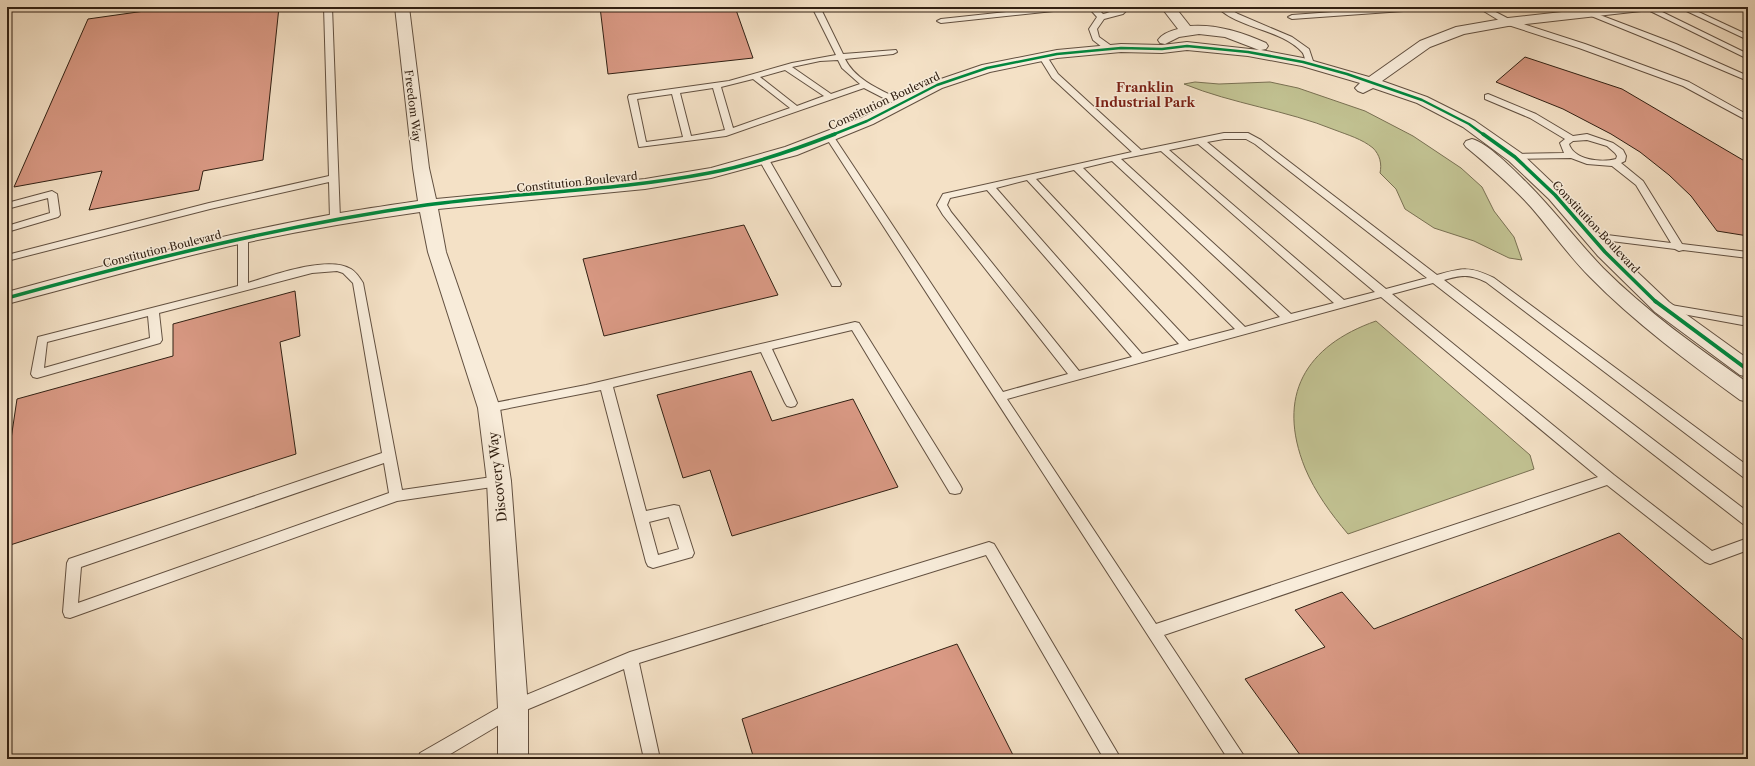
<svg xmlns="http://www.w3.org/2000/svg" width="1755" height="766" font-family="'Libre Caslon Text',serif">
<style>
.green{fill:#c1c191;stroke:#797052}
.building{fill:#d99984;stroke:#312013}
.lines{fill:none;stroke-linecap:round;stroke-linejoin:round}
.service-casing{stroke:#625040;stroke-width:2}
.minor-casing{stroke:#625040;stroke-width:2}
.service{fill:#f8ecda;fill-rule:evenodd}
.minor{fill:#f8ecda;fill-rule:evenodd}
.cycleway-far2-casing{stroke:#f8ecda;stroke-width:4}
.cycleway-far1-casing{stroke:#f8ecda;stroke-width:5.5}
.cycleway-casing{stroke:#f8ecda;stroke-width:6}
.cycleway-far2{stroke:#00873e;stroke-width:2.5}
.cycleway-far1{stroke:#00873e;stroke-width:3.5}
.cycleway{stroke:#00873e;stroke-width:4}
.labels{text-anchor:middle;stroke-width:3;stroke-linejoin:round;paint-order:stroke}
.far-street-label{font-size:11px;fill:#312013;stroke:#f8ecda}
.far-quarter-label{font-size:13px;font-weight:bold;fill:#7a1f14;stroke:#f8ecda}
.street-label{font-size:13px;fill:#312013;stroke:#f8ecda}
</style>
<rect width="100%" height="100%" fill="#f4e1c6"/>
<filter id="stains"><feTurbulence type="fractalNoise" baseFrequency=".005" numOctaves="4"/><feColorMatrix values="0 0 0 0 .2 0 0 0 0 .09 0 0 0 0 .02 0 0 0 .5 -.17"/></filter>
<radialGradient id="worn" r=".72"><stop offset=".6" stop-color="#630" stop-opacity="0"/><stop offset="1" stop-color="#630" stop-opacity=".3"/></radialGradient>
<g class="green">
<path d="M1195 82 1219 84 1270 82 1298 88 1365 111 1413 136 1461 168 1482 187 1494 211 1514 237 1522 260 1509 258 1474 241 1434 228 1405 209 1396 189 1380 173C1382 164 1380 155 1373 148 1362 139 1348 135 1335 130 1286 110 1233 104 1184 84Z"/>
<path d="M1376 321 1530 455 1534 469 1348 534C1331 514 1315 492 1305 468 1276 396 1305 346 1376 321Z"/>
</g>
<g class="building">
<polygon points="173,7 279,7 263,160 203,171 199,190 89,210 102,171 14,187 88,19"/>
<polygon points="600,7 735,7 753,58 608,74"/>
<polygon points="1525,57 1622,89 1748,163 1748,236 1717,231 1691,196 1669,175 1640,152 1611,134 1563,109 1496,82"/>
<polygon points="744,225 778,295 604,336 583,259"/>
<polygon points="295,291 300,336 280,342 296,454 7,546 7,466 17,399 173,356 173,324"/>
<polygon points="751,371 772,421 853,399 898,487 732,536 710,470 683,478 657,395"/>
<polygon points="1619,533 1748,644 1748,759 1303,759 1245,679 1325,647 1295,610 1342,592 1374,629"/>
<polygon points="957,644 1015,759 754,759 742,719"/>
</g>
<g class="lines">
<g class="service-casing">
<g id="service">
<polygon points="324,7 332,7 340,219 338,221 332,221 330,219 329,182 210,209 7,261 7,255 209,203 329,176"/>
<path d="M812 7H820L843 54 896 50 897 52 893 54 845 59C856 81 883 91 903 101L904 103 903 105H897L864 88 726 136 639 147 628 97 629 95 729 81 792 63 836 55ZM838 60 842 68 860 84 831 94 792 67 820 61ZM785 70 824 96 797 106 760 77ZM753 79 790 108 733 128 721 87ZM713 88 725 130 691 136 680 93ZM672 94 683 137 646 142 637 99Z"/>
<polygon points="1052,7 1076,7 1072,9 941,23 937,21 941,19"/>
<path d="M1088 7H1096L1103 14C1112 12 1120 7 1130 7L1123 14 1104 19 1097 29 1099 37 1113 47V51H1107L1093 40 1089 29 1097 17Z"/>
<path d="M1217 7H1226L1238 14 1292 37 1309 49 1314 64 1313 66H1307C1305 62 1305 55 1302 52 1281 29 1239 29 1217 7Z"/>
<polygon points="1401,7 1435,7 1431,9 1292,19 1288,17 1292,15"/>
<polygon points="1477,7 1486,7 1511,20 1585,44 1689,82 1748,115 1748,121 1683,86 1579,48 1505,24"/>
<polygon points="1569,7 1579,7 1676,44 1748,76 1748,81 1670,48"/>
<polygon points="1642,7 1652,7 1748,54 1748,59"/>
<polygon points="1678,7 1688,7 1748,35 1748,40"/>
<path d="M1040 55H1046L1058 74 1141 150 1224 133H1248L1261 140 1437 275C1462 268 1470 266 1494 278L1748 466V478L1743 477 1486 282C1469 274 1462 275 1444 280L1748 512V525L1743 524 1433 283 1392 294 1614 475 1712 551 1748 538V550L1710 564 1705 562 1607 485 1164 635 1246 759H1228L825 136 826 134H832L1003 392 1068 374 943 215 937 205 943 194 1132 152 1052 78 1039 57ZM1224 139H1246L1255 144 1427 278 1386 289 1207 142ZM1198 144 1375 292 1344 300 1169 150ZM1161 151 1334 303 1291 314 1121 159ZM1112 161 1280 317 1245 327 1083 168ZM1074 170 1235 329 1189 341 1036 179ZM1027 180 1179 344 1142 354 996 188ZM987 190 1132 357 1079 371 951 212 947 205 950 198ZM1381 297 1598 477 1156 624 1007 399Z"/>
<path d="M1488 94 1536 114 1573 136 1587 134 1613 143 1623 150 1626 156 1625 161 1621 163 1643 181 1682 244 1748 252V258L1683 250 1679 251 1675 249 1587 238 1586 236 1591 233 1671 243 1636 185 1612 166 1587 164 1571 158 1512 159 1510 157 1515 154 1564 153 1560 143 1565 139 1530 118 1485 99V95ZM1587 140 1607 146 1615 153 1617 156 1616 159C1601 163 1574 160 1569 144L1573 141Z"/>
<polygon points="763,155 768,158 841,284 840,286 832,286 831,284 758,158"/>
<polygon points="52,191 57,194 60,215 58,217 7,232 7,226 50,213 48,198 7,209 7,203"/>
<path d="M243 236 248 239V283C273 275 328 255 351 269 356 272 360 278 363 283L402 490 499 476 504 477 506 481 504 485 499 486 397 501 70 618 65 617 63 612 67 563 69 559 382 453 353 283 343 273 337 271 312 273 159 313 162 340 160 343 37 378 33 377 31 374 38 337 238 286V239ZM148 316 150 338 44 368 47 342ZM384 463 389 493 78 603 81 567Z"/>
<polygon points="1665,304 1748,318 1748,326 1661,310 1659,308 1661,306"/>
<path d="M855 322 859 323 960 485 962 489 960 493 955 494 950 493 852 330 772 349 797 403 795 406 791 407 787 406 785 403 761 352 613 387 646 511 674 505 679 506 694 553 692 557 653 568 648 566 646 562 601 390 489 412 485 411 483 408 485 405 489 404 586 385ZM669 517 679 549 658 555 649 522Z"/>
<polygon points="989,542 994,544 1121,759 1104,759 986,555 639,663 660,759 644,759 624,669 519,713 442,759 418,759 420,753 507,703 630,652"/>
</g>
</g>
<g class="minor-casing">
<g id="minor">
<path d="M395 7H409L429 168 436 199 645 179 711 168 785 147 861 118 932 82 982 65 1057 50 1121 44 1162 45 1187 42 1259 50 1225 37 1199 34 1179 37 1165 44 1160 43 1158 40C1162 34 1170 31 1178 29L1161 7H1175L1190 26C1216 24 1242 32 1266 43L1268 46 1266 49 1261 50 1303 58 1369 77 1420 41 1456 27 1508 18 1606 7H1648L1646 10 1641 11 1508 26 1464 34 1430 47 1382 81 1427 97 1475 121 1521 153 1561 191 1612 248 1669 302 1748 359V377L1740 375 1655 312 1598 256 1549 199 1509 161 1463 127 1417 103 1373 88 1363 93 1358 91 1355 88 1360 83 1302 66 1248 56 1187 50 1162 53 1121 52 1057 58 990 72 942 88 873 124 797 155 711 178 645 189 438 209 446 252 500 408 511 481 528 708V759H498V708L487 481 478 408 428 252 420 212C356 221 293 232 230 246 155 263 81 285 7 304V292C115 262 224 234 334 214 362 209 391 205 418 201L413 168Z"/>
<path d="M1472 139C1488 143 1516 172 1528 184 1555 211 1577 241 1603 268 1647 312 1698 348 1748 383V402L1740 400C1688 362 1635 323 1590 277 1568 255 1551 230 1531 207 1511 185 1489 166 1466 147L1464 144 1466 141Z"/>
</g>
</g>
<use href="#service" class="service"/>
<use href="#minor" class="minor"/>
<g class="cycleway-far2-casing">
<polyline id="cycleway-far2" points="832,135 867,121 937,85 987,68 1057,54 1121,48 1162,49 1187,46 1248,52 1303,62 1347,74 1422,100 1469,124 1484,135"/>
</g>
<g class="cycleway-far1-casing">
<g id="cycleway-far1">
<polyline points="1483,134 1515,157 1555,195 1605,252 1656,302"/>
<path d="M7 298C145 260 284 225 426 205 520 192 616 191 709 173 752 165 794 150 835 134"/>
</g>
</g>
<g class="cycleway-casing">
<polyline id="cycleway" points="1655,301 1748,370"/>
</g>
<use href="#cycleway-far2" class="cycleway-far2"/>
<use href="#cycleway-far1" class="cycleway-far1"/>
<use href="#cycleway" class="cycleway"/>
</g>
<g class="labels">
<g class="far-street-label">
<text transform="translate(884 101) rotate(-25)" y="4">Constitution Boulevard</text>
<text transform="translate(413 106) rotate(83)" y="4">Freedom Way</text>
<text transform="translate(577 182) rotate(-6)" y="4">Constitution Boulevard</text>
<text transform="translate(1596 227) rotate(47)" y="4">Constitution Boulevard</text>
<text transform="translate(162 249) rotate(-14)" y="4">Constitution Boulevard</text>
</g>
<g class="far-quarter-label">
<text x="1145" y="92">Franklin<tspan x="1145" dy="15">Industrial Park</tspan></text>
</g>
<g class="street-label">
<text transform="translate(497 477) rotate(-96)" y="5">Discovery Way</text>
</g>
</g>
<rect width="1755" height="766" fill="none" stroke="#f4e1c6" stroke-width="24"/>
<rect x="8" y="8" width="1739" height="750" fill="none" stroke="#312013" stroke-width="2"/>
<rect x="12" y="12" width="1731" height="742" fill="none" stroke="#312013"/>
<rect width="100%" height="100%" filter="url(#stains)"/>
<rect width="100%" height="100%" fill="url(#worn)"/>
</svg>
